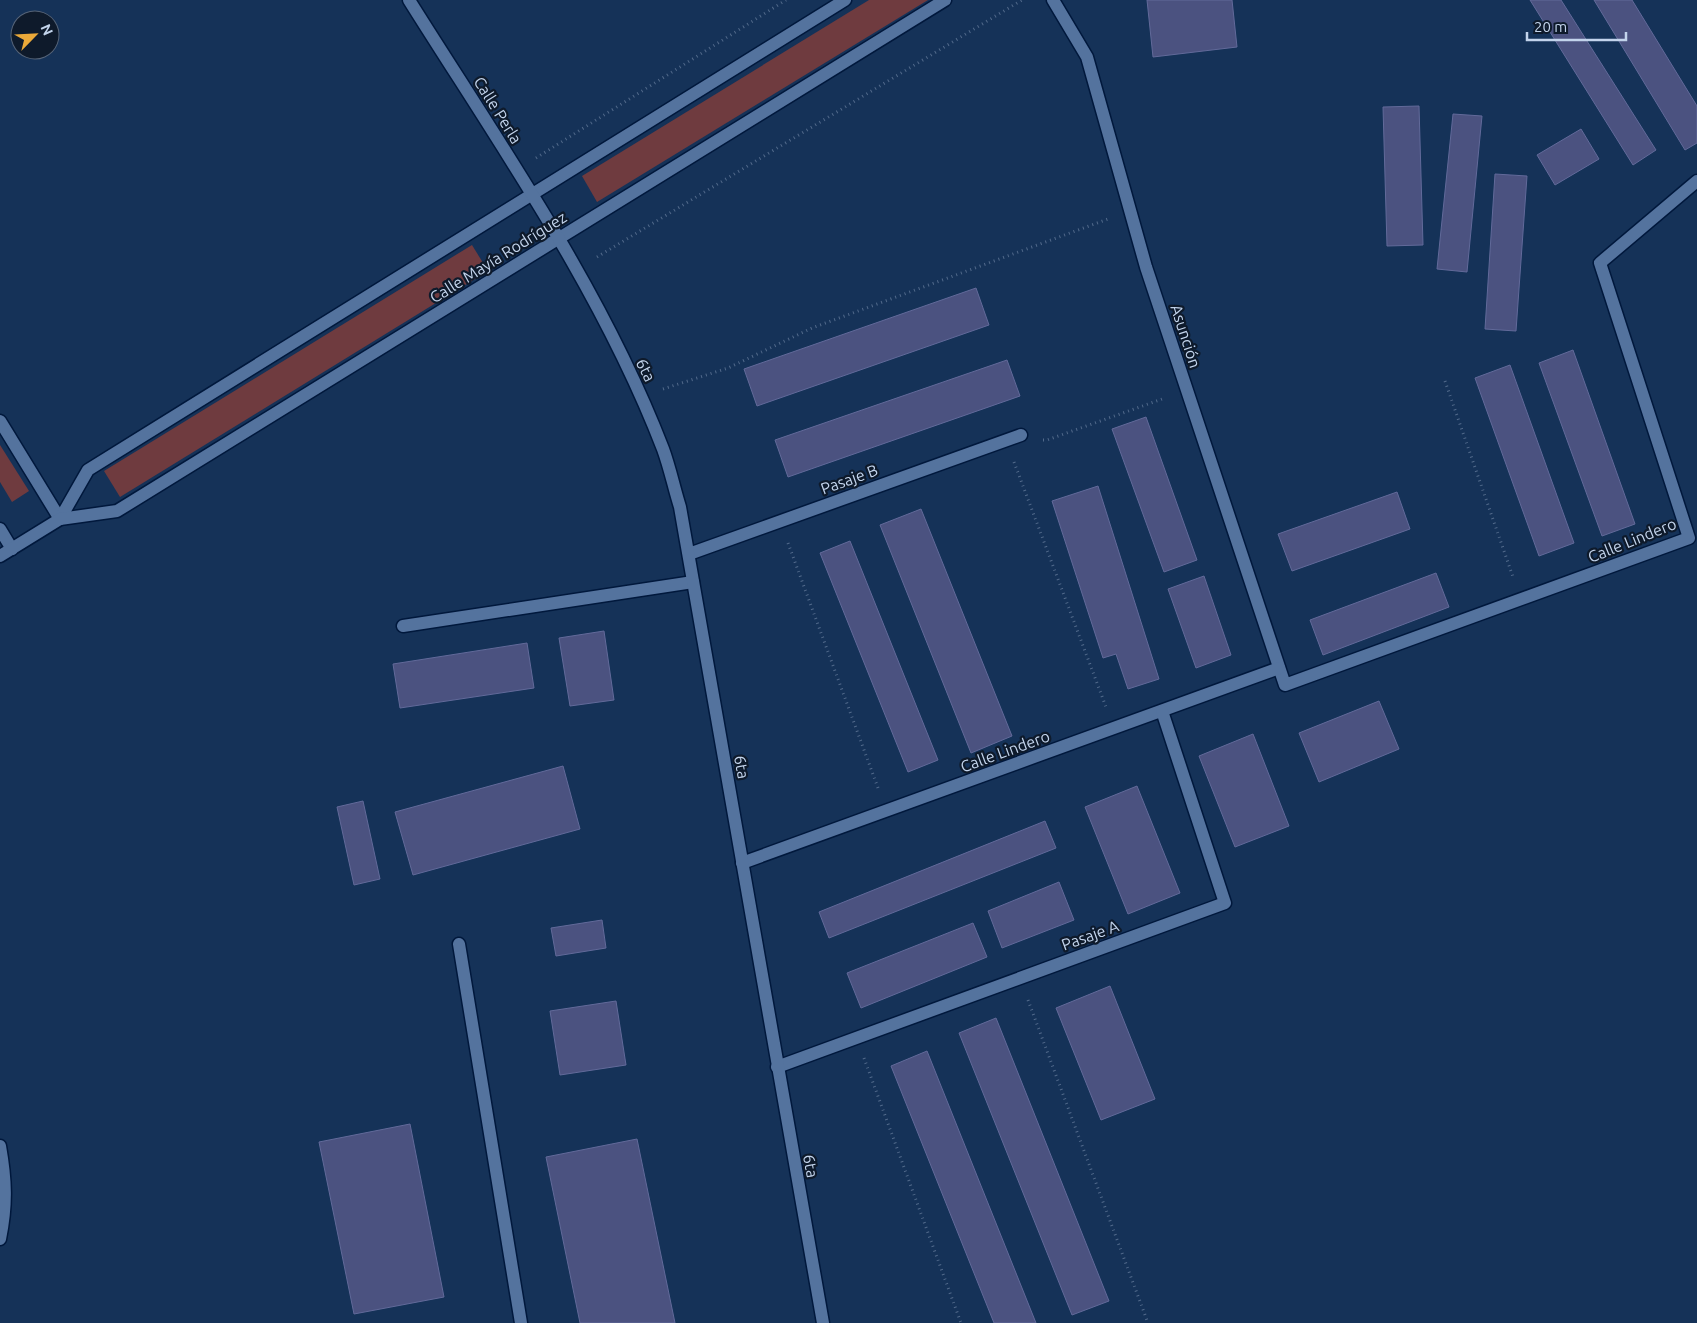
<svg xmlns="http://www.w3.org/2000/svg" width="1697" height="1323" font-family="Ubuntu,sans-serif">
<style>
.green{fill:#6f3b3f}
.building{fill:#4b5280;stroke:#626a9a}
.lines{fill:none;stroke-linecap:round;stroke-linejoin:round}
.lane-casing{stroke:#00183c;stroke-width:15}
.street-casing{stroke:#00183c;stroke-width:15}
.secondary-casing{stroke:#00183c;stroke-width:15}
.path{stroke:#526a8b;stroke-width:3;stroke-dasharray:1 4;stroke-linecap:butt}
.lane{stroke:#54739e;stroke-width:12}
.street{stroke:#54739e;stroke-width:12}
.secondary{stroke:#54739e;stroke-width:12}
.labels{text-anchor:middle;stroke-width:4.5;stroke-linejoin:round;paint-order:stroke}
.street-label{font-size:16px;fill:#c3d4ec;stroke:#0e1a2b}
</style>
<rect width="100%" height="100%" fill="#153258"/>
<g class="green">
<polygon points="869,0 928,0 597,202 582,176"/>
<polygon points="472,245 488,271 120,497 104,471"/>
<polygon points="0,445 29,491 12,502 0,482"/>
</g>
<g class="building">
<polygon points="1147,0 1232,0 1237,47 1153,57"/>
<polygon points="1530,0 1561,0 1656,150 1633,165"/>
<polygon points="1594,0 1632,0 1697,106 1697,143 1685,150"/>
<polygon points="1419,106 1423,245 1387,246 1383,107"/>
<polygon points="1453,114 1482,116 1467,272 1437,269"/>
<polygon points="1581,129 1599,159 1555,185 1537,155"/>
<polygon points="1495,174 1527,176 1516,331 1485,329"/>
<polygon points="976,288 989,325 757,406 744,369"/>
<polygon points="1573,350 1635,524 1602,536 1539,363"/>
<polygon points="1007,360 1020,396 788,477 775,440"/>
<polygon points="1510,365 1574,543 1539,556 1475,378"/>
<polygon points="1146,417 1197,560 1164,572 1112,429"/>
<polygon points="1098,486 1159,679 1128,689 1116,654 1103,658 1052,501"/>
<polygon points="1397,492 1410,529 1292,571 1278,534"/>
<polygon points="921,509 1012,736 971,753 880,525"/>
<polygon points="850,541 938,760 908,772 820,553"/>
<polygon points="1436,573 1449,607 1323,655 1310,620"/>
<polygon points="1204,576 1231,655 1196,668 1168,589"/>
<polygon points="604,631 614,700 570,706 559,638"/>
<polygon points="527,643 534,688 400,708 393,664"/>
<polygon points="1379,701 1399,749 1319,782 1299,733"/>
<polygon points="1253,734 1289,826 1235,847 1199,756"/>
<polygon points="563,766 580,829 413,875 395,812"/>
<polygon points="1137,786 1180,893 1128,914 1085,807"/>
<polygon points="363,801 380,879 354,885 337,807"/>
<polygon points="1045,821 1056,848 829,938 819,912"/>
<polygon points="1059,882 1074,920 1002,948 988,911"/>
<polygon points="602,920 606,948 556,956 551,928"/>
<polygon points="973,923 987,957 861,1008 847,973"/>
<polygon points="1110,986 1155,1099 1101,1120 1056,1008"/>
<polygon points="616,1001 626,1065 560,1075 550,1011"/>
<polygon points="996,1018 1109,1301 1072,1315 959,1033"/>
<polygon points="927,1051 1036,1323 994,1323 891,1066"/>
<polygon points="410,1124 444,1297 354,1314 319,1142"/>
<polygon points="637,1139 675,1323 580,1323 546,1157"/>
</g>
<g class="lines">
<g class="lane-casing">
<g id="lane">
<polyline points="403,626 693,582"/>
<polyline points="459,944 521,1323"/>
<path d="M0 1146C6 1180 7 1205 0 1239"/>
</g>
</g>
<g class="street-casing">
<g id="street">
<polyline points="1053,0 1087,57 1146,267 1285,685 1689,538 1600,263 1697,181"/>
<polyline points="0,421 60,519"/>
<polyline points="60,519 88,470 845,0"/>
<polyline points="0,529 12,549"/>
<polyline points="689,554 1021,435"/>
<polyline points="0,556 60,519 117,511 945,0"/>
<polyline points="742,863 1279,668"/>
<polyline points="777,1067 1225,903 1162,711"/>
</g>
</g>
<g class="secondary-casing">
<path id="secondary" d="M409 0C500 145 601 288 663 449 670 468 674 488 680 507L823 1323"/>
</g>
<g class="path">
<polyline points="536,158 786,0"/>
<polyline points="597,257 1022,0"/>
<polyline points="1445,381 1513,577"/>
<polyline points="663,389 728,368 812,328 1108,219"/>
<polyline points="1043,440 1047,440 1165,398"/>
<polyline points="1014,462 1106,707"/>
<polyline points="788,543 878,788"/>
<polyline points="1028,1000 1148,1323"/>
<polyline points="864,1058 961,1323"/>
</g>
<use href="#lane" class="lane"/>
<use href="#street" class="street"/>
<use href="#secondary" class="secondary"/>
</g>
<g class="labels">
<g class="street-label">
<text transform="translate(498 110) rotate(58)" y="6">Calle Perla</text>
<text transform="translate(498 257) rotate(-32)" y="6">Calle Mayía Rodríguez</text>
<text transform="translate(1186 336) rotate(72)" y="6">Asunción</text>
<text transform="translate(646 370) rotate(63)" y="6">6ta</text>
<text transform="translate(849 479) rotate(-20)" y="6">Pasaje B</text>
<text transform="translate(1632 540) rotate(-22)" y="6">Calle Lindero</text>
<text transform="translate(1005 751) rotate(-20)" y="6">Calle Lindero</text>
<text transform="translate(742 767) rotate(80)" y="6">6ta</text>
<text transform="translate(1090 935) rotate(-20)" y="6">Pasaje A</text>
<text transform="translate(811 1166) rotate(80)" y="6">6ta</text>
</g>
</g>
<g transform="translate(35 35) rotate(66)"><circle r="24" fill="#0e1a2b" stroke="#566478"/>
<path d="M0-4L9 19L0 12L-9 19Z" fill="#eba939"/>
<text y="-8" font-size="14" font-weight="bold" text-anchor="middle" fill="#c3d4ec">N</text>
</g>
<path d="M1527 32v8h99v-8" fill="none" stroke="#c3d4ec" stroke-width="2.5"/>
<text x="1534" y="32" font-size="15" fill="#c3d4ec" stroke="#0e1a2b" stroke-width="4" paint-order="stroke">20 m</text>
</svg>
